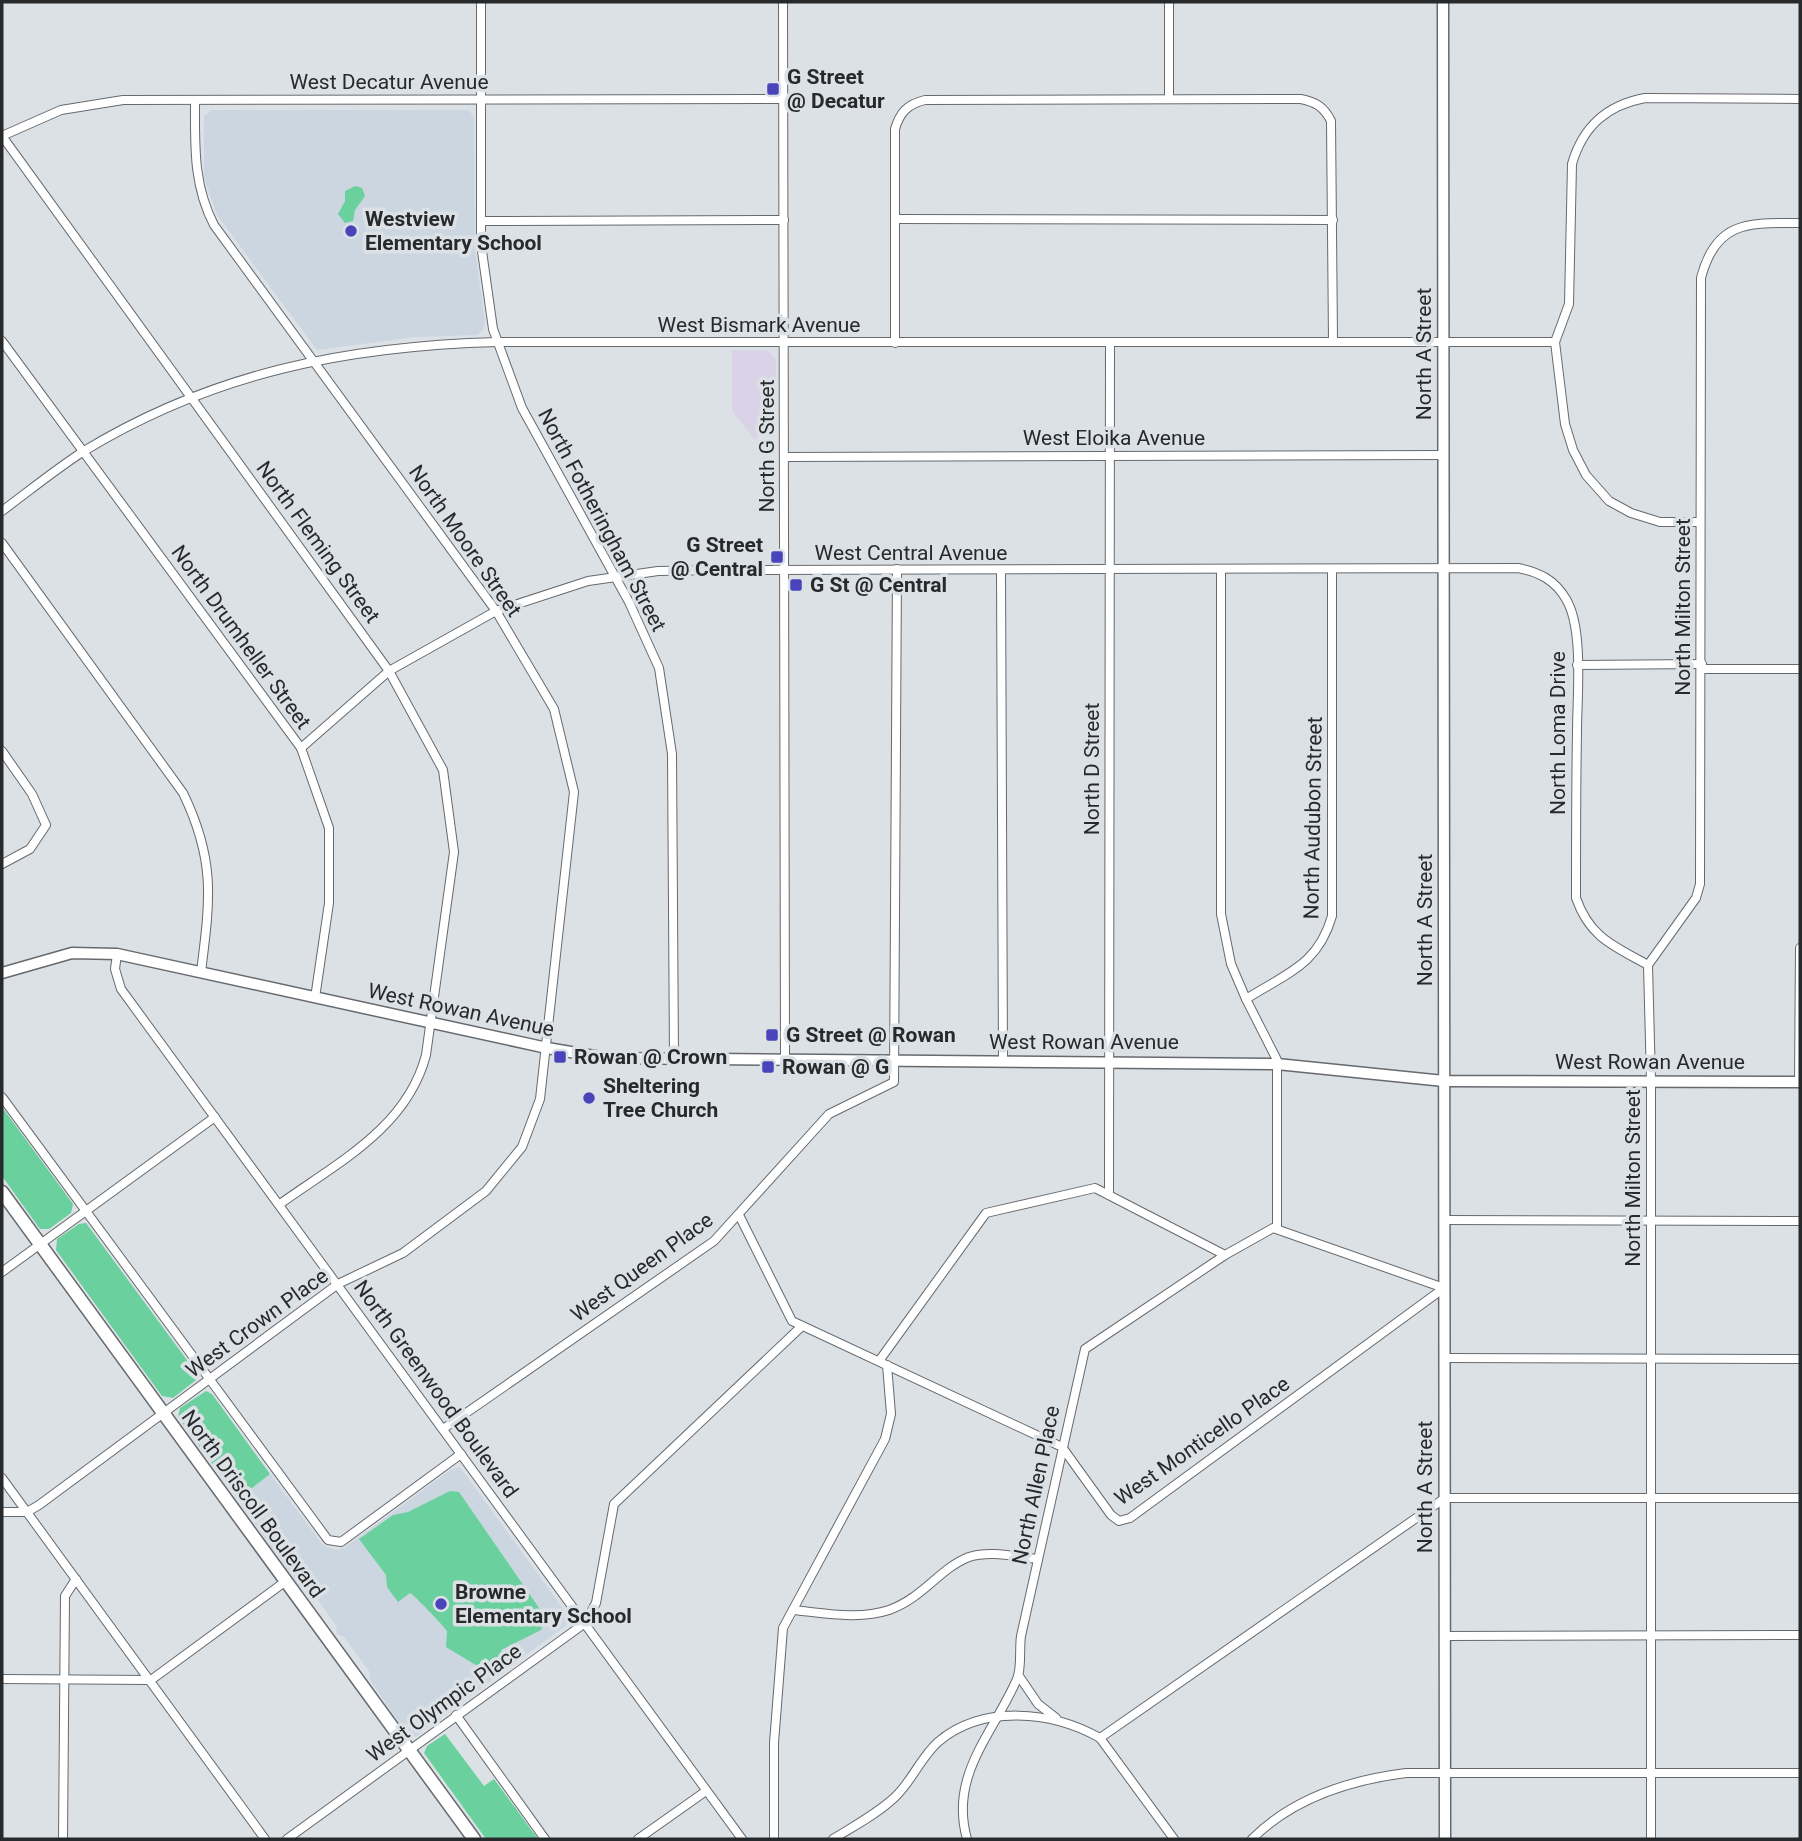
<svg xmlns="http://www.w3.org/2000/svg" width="1802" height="1841" font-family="Roboto,sans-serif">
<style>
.commercial{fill:#dad2e7}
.built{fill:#ccd6e1}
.green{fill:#6ad09d}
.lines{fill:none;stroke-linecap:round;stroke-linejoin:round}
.minor-casing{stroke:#666a6f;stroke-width:10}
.tertiary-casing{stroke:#666a6f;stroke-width:13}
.secondary-casing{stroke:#666a6f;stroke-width:15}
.minor{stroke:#fff;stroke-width:8}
.tertiary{stroke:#fff;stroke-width:10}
.secondary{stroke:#fff;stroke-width:12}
.poi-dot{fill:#4944ba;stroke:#dce1e6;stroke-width:2.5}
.labels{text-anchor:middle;stroke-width:7;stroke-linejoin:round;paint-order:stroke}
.poi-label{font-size:21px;font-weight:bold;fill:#27292b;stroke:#dce1e6;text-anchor:start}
.street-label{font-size:21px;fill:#27292b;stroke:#dce1e6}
</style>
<rect width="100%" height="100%" fill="#dce1e6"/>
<polygon class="commercial" points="732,350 768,350 776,360 776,411 755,440 732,411"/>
<g class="built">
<polygon points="212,110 468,110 474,116 475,249 485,322 483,330 477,335 415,337 317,350 217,215 204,177 204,116"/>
<polygon points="460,1467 572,1621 416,1736 409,1737 370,1680 369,1671 344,1637 337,1634 336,1626 311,1590 297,1586 238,1499 270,1474 323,1545 336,1550 344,1548 450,1470"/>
</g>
<g class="green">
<polygon points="355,186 362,188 365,196 355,210 353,221 345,223 338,214 345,201 345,191"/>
<polygon points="2,1107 73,1204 71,1213 49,1229 40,1229 2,1176"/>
<polygon points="86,1223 195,1371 196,1380 173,1398 162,1396 56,1250 57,1239 79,1224"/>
<polygon points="206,1391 212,1394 270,1474 238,1499 178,1417 180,1408"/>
<path d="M450 1491 459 1492 546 1618 541 1630 501 1650 510 1664 494 1676 446 1647 447 1631C443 1625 415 1596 410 1593L398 1602 387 1587 386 1575 359 1539 393 1515 408 1512Z"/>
<polygon points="445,1734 484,1786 494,1779 538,1839 486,1839 424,1753 427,1746"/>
</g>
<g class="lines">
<g class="minor-casing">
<g id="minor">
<polyline points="481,2 481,244 493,329 522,408 629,602 659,668 672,754 674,1058"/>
<polyline points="783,2 785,1058"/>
<polyline points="1169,2 1169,99"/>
<polyline points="897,219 1333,220"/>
<polyline points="481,221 784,220"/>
<polyline points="2,341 301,748 329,828 329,903 315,998"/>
<path d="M895 343V129C900 112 908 104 925 100L1301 99C1316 102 1324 107 1331 121L1333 340"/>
<polyline points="784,457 1444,455"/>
<path d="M2 511C29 491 56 469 84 451 214 372 349 346 498 342H1555"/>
<path d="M1700 522H1660L1631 513 1609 501 1586 475 1573 450 1565 424 1555 342 1569 304 1572 164C1583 126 1607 105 1645 98L1800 99"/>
<path d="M2 543 183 793C216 861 210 900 201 972"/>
<polyline points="1221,569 1221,914 1231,964 1246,999"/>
<polyline points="1001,570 1003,1061"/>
<polyline points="1577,665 1702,664"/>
<polyline points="1702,669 1800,669"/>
<path d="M301 748 389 671 496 611 588 581 658 571 713 570 1518 568C1539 572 1555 580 1566 599 1584 629 1577 696 1577 732 1576 787 1576 843 1576 898 1590 938 1614 946 1648 965"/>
<polyline points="2,751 32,794 46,825 30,849 2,864"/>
<polyline points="117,954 115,969 121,989 742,1839"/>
<polyline points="1799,1082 1800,948"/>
<polyline points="2,1097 328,1540 341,1542 461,1454"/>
<polyline points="1109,1195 1110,344"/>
<path d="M280 1204C337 1163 407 1128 426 1055L454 852 443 770 389 671 2 136 61 110 123 100 783 99"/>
<polyline points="739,1215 792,1321 1062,1447 1111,1515 1119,1521 1130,1518 1444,1288"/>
<polyline points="1444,1220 1800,1221"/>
<path d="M1277 1228V1060L1246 999C1287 973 1318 965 1332 916V569"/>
<polyline points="2,1272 215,1117"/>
<polyline points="1444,1358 1800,1359"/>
<polyline points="879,1361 986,1213 1095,1188 1225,1255"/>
<polyline points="443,1429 714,1241 829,1114 894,1082 897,569"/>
<polyline points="2,1478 265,1839"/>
<path d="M2 1512H27L39 1505 338 1284 403 1253 486 1191 522 1147 540 1099 574 792 554 709 496 611 214 225C193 185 195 145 195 100"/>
<path d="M793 1610C824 1613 859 1620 889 1610 923 1598 940 1568 969 1557 991 1550 1016 1557 1038 1559"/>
<polyline points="1445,1636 1800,1635"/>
<polyline points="1019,1676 1038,1704 1056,1718"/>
<polyline points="2,1679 151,1680 286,1581"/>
<polyline points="456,1715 545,1839"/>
<polyline points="1100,1738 1174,1839"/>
<polyline points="63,1839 65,1596 76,1579"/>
<polyline points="287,1839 585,1623 596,1603 614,1504 802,1326"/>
<polyline points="638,1839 706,1791"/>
<polyline points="774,1839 774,1743 783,1628 885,1439 891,1414 887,1365"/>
<path d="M833 1839C854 1826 877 1814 895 1797 912 1781 921 1757 938 1742 983 1704 1052 1711 1100 1738L1445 1498H1800"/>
<path d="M967 1839C949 1775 993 1734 1017 1679 1022 1668 1019 1649 1021 1636L1085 1349 1225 1255 1273 1228 1444 1288"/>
<path d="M1252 1839C1293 1798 1350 1780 1406 1773H1800"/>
<path d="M1651 1839V1081L1648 965 1696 898 1700 884 1701 278C1716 220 1749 223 1800 223"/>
</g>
</g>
<g class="tertiary-casing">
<g id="tertiary">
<polyline points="1443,2 1445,1839"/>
<polyline points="2,973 72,953 117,954 547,1048 606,1058 1277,1064 1444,1081 1800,1082"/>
</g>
</g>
<g class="secondary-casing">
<polyline id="secondary" points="2,1192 474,1839"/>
</g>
<use href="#minor" class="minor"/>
<use href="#tertiary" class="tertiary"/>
<use href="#secondary" class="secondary"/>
</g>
<g class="poi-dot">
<rect x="766" y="82" width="14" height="14" rx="3.5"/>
<circle cx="351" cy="231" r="7"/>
<rect x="770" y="550" width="14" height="14" rx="3.5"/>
<rect x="789" y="578" width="14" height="14" rx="3.5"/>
<rect x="765" y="1028" width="14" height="14" rx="3.5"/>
<rect x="553" y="1050" width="14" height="14" rx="3.5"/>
<rect x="761" y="1060" width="14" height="14" rx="3.5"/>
<circle cx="589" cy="1098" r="7"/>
<circle cx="441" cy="1604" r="7"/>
</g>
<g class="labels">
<g class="poi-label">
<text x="787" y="84">G Street<tspan x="787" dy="24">@ Decatur</tspan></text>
<text x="365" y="226">Westview<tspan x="365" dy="24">Elementary School</tspan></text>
<text x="763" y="552" text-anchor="end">G Street<tspan x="763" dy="24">@ Central</tspan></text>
<text x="810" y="592">G St @ Central</text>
<text x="786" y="1042">G Street @ Rowan</text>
<text x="574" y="1064">Rowan @ Crown</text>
<text x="782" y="1074">Rowan @ G</text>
<text x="603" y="1093">Sheltering<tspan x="603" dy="24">Tree Church</tspan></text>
<text x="455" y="1599">Browne<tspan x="455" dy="24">Elementary School</tspan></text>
</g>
<g class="street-label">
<text x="389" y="89">West Decatur Avenue</text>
<text x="759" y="332">West Bismark Avenue</text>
<text transform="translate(1424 354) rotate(-90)" y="7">North A Street</text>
<text x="1114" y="445">West Eloika Avenue</text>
<text transform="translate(767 446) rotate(-90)" y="7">North G Street</text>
<text transform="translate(602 520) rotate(62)" y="7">North Fotheringham Street</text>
<text transform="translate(465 541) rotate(55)" y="7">North Moore Street</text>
<text transform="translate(318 542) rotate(54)" y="7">North Fleming Street</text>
<text x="911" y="560">West Central Avenue</text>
<text transform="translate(1683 607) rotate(-90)" y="7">North Milton Street</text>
<text transform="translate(241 637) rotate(54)" y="7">North Drumheller Street</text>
<text transform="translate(1558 733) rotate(-90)" y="7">North Loma Drive</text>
<text transform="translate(1092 769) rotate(-90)" y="7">North D Street</text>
<text transform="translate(1313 818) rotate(-89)" y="7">North Audubon Street</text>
<text transform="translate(1425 920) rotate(-90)" y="7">North A Street</text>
<text transform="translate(461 1010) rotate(12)" y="7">West Rowan Avenue</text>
<text x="1084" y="1049">West Rowan Avenue</text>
<text x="1650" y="1069">West Rowan Avenue</text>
<text transform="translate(1633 1178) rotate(-90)" y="7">North Milton Street</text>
<text transform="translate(642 1267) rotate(-36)" y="7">West Queen Place</text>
<text transform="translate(257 1323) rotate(-36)" y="7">West Crown Place</text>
<text transform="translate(436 1389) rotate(54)" y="7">North Greenwood Boulevard</text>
<text transform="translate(1202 1441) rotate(-35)" y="7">West Monticello Place</text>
<text transform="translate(1036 1485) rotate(-78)" y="7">North Allen Place</text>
<text transform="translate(1425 1487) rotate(-90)" y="7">North A Street</text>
<text transform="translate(253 1504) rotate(54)" y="7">North Driscoll Boulevard</text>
<text transform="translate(444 1703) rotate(-36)" y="7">West Olympic Place</text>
</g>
</g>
<rect width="1802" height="1841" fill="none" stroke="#27292b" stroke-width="7"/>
</svg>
